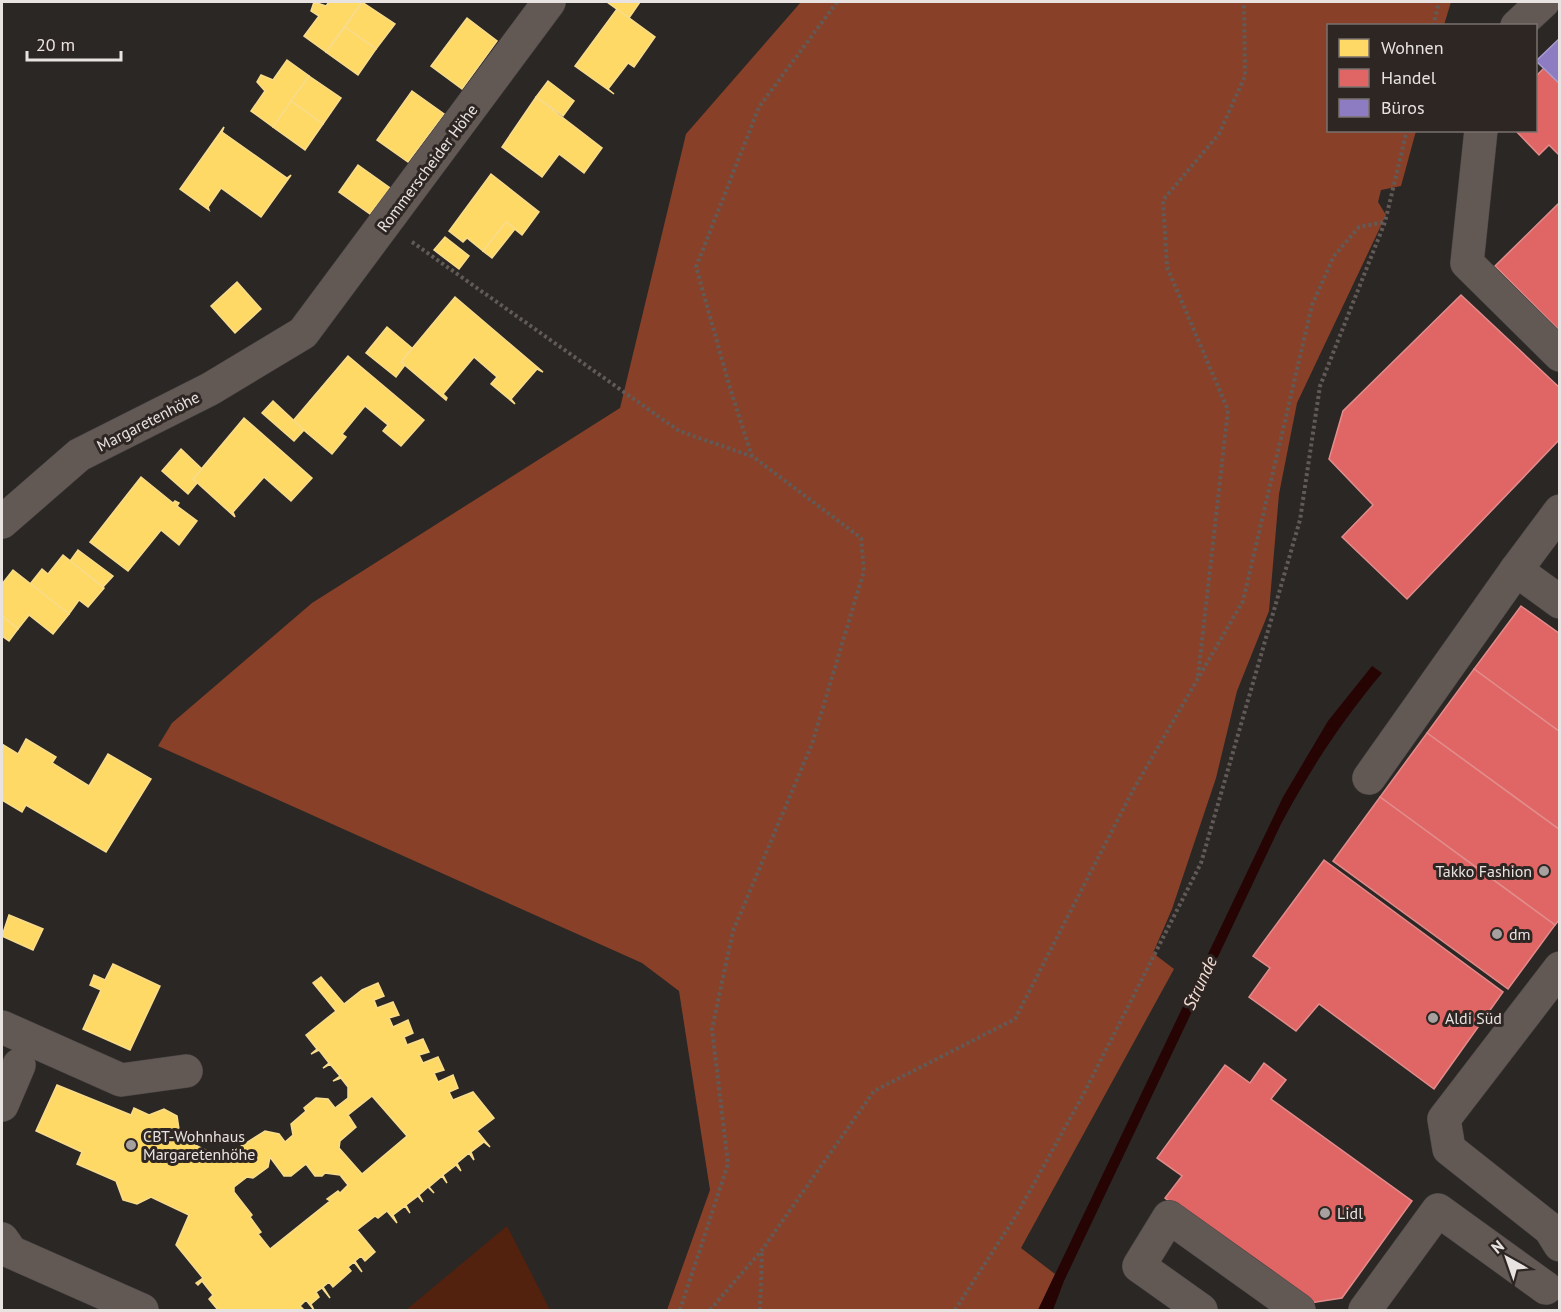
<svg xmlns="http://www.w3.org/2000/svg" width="1561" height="1312" font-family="'PT Sans',sans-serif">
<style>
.green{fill:#53220f}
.forest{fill:#884128}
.water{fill:#260403}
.homes{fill:#ffd966;stroke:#f8dc8b;stroke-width:1.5;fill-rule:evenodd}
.shops{fill:#e06666;stroke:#e28c8b;stroke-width:1.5}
.offices{fill:#8e7cc3;stroke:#a99bcc;stroke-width:1.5}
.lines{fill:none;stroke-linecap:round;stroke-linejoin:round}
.minor-casing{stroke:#484544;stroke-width:34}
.path{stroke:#615a57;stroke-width:4;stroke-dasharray:3 3;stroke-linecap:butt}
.minor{stroke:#625854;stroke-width:33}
.poi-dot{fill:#a6a19f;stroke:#2d2623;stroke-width:2}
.labels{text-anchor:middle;stroke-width:6;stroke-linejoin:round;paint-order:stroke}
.street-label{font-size:16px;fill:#e8e3e1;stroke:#2d2623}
.poi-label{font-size:16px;fill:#e8e3e1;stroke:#2d2623;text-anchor:start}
.water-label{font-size:18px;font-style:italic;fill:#f6ded6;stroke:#2d2623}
</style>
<rect width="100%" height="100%" fill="#2b2725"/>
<polygon class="green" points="507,1226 550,1310 406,1310"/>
<polygon class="forest" points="801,2 1451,2 1444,25 1328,26 1328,130 1416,131 1401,186 1381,190 1378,202 1386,215 1297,403 1279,494 1269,611 1237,691 1216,778 1172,909 1153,953 1174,969 1021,1248 1055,1274 1038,1310 667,1310 710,1190 679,991 642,963 158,746 172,723 312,603 620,408 686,134"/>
<path class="water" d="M1372 666 1382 673C1341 722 1311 768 1281 824L1064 1281 1053 1310H1038L1283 797 1328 721Z"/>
<g class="homes">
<polygon points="314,2 326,6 329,2 362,2 326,52 304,36 319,16 311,11"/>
<polygon points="362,2 395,24 376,49 345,27"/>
<polygon points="607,2 640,2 629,18"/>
<polygon points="617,9 655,37 634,67 628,63 608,89 614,94 575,66"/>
<polygon points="467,18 497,41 462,89 431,66"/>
<polygon points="345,27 376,49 358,75 326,52"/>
<polygon points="287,60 309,76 273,127 251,111 265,91 257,82 261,75 273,80"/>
<polygon points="309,76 341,98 323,124 291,101"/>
<polygon points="548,81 574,101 563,116 536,97"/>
<polygon points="412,91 444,114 408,162 377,140"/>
<polygon points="536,97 602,148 584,173 559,154 542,177 502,147"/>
<polygon points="291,101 323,124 305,150 273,127"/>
<polygon points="224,127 222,132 287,178 291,175 261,217 221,188 208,207 209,210 180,189"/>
<polygon points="358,165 390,188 370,214 339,192"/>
<polygon points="491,174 539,212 522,235 506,222 483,251 467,238 463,242 449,231"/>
<polygon points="506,222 515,229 492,258 483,251"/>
<polygon points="445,237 469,256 459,269 434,250"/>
<polygon points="237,282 261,309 235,333 211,306"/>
<polygon points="455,297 543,372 537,369 511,399 515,404 491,384 497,377 474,357 443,394 447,398 446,400 401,362"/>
<polygon points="387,327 412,348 401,362 405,365 396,377 366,353"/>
<polygon points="348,356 424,420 401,446 383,431 388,425 365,406 342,434 346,437 332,454 293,421"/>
<polygon points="273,401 304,430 294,441 262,413"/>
<polygon points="244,418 312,478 291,501 264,477 233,512 235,517 193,479"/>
<polygon points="181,449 202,469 193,479 197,483 188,494 162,471"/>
<polygon points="141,477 173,503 175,501 179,503 177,506 197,521 179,545 161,530 128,571 90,542"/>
<polygon points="78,550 113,576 103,587 70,561"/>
<polygon points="63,555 104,588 88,607 79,600 69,614 30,584 42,569 48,574"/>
<polygon points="13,570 69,614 53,634 29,615 18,629 2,616 2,584"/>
<polygon points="2,616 18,629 9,641 2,636"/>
<polygon points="26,739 56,757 52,763 89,786 108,754 151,779 106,852 26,805 22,812 2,800 2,744 18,754"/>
<polygon points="9,915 43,929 33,950 2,936"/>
<polygon points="113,964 160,986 130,1050 83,1029 101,990 90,985 94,975 105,980"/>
<path d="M321 977 344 1004 362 990 378 983 384 996 374 1000 377 1008 393 1002 399 1015 389 1018 393 1027 408 1020 413 1033 404 1037 407 1045 423 1039 429 1052 419 1055 423 1063 438 1057 444 1070 434 1073 438 1082 453 1075 458 1088 449 1092 453 1100 473 1092 494 1118 477 1131 490 1147 484 1142 471 1152 474 1160 469 1153 457 1163 461 1171 456 1165 443 1175 447 1183 442 1176 429 1187 434 1193 428 1187 419 1195 423 1202 418 1196 406 1205 410 1213 405 1206 393 1215 397 1223 387 1211 378 1218 375 1216 357 1230 375 1252 365 1261 361 1256 355 1261 362 1272 354 1262 348 1267 351 1271 333 1287 329 1282 323 1287 330 1298 322 1288 316 1292 319 1297 311 1304 314 1310 306 1300 300 1306 304 1310H218L209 1299 213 1295 202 1281 198 1285 196 1283 203 1278 176 1245 189 1215 151 1197 137 1204 123 1200 116 1181 77 1164 82 1152 36 1131 57 1085 131 1115 134 1108 149 1115 164 1109 177 1116 179 1129 194 1136 191 1143 228 1161 232 1152 265 1131 279 1134 285 1142 293 1135 291 1124 306 1111 304 1108 316 1098 328 1099 335 1108 348 1098V1087L341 1078 333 1081 340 1076 330 1064 323 1068 329 1063 319 1050 311 1054 317 1049 306 1035 336 1011 313 983ZM372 1096 407 1136 362 1174 339 1148 340 1141 356 1127 348 1115ZM270 1157 284 1176H291L306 1164 315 1176H322L325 1173 340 1175 348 1185 340 1193 338 1191 327 1199 330 1201 270 1249 258 1234 261 1232 250 1217 252 1215 234 1192V1187L247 1177 253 1178 268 1167Z"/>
</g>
<g class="shops">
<polygon points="1544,68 1560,84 1560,156 1549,145 1539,155 1515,130 1536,130 1536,76"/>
<polygon points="1560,202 1560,331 1495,266"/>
<polygon points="1461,295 1560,388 1560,439 1407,599 1342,537 1373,505 1329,459 1343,411"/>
<polygon points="1521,606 1560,634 1560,732 1474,669"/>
<polygon points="1474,669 1560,732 1560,830 1427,733"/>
<polygon points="1427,733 1560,830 1560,919 1555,925 1380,797"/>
<polygon points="1380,797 1555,925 1508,989 1333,861"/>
<polygon points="1324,860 1503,992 1434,1089 1319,1004 1296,1031 1249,997 1270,968 1253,956"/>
<polygon points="1264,1063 1286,1080 1271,1099 1412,1201 1342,1298 1310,1303 1165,1198 1182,1176 1157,1158 1225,1065 1250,1083"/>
</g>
<polygon class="offices" points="1560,38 1560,84 1536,61"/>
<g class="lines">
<g class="minor-casing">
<g id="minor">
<polyline points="1517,26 1543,2"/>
<polyline points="1481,130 1467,263 1560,355"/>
<polyline points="1560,511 1516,570 1560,602"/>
<polyline points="2,522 79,455 210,389 303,333 549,2"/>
<polyline points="1369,778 1516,570"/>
<polyline points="1560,968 1444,1119 1449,1149 1550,1229 1560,1245"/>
<polyline points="2,1027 121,1080 186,1071"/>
<polyline points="2,1105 19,1065"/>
<polyline points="2,1239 11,1252 142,1310"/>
<polyline points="1201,1310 1139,1266 1169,1217 1299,1310"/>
<polyline points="1365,1310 1438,1210 1546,1288"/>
</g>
</g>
<g class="path">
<polyline points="1433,26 1439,2"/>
<polyline points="412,242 679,431 751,456"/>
<polyline points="1198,676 1228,410 1167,267 1163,200 1219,134 1245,76 1244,2"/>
<polyline points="680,1310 728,1164 712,1029 733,931 812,744 864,571 861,538 752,456 732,395 696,267 759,107 837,2"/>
<polyline points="710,1310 762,1250 874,1091 1015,1019 1132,792 1243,601 1312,305 1334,256 1359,227 1385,222"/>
<polyline points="760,1310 762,1251"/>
<polyline points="955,1310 1017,1214 1082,1097 1201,863 1300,520 1320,386 1385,222 1407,130"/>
</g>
<use href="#minor" class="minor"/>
</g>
<g class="poi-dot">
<circle cx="1544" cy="871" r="6"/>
<circle cx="1497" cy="934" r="6"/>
<circle cx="1433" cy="1018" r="6"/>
<circle cx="131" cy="1145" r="6"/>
<circle cx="1325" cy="1213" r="6"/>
</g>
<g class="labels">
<g class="street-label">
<text transform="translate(427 168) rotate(-53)" y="6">Rommerscheider Höhe</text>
<text transform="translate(148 421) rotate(-27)" y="6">Margaretenhöhe</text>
</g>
<g class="poi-label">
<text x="1532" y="877" text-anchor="end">Takko Fashion</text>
<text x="1509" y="940">dm</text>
<text x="1445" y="1024">Aldi Süd</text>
<text x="143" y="1142">CBT-Wohnhaus<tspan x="143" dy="18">Margaretenhöhe</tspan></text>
<text x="1337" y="1219">Lidl</text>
</g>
<g class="water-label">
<text transform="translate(1200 983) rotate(-65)" y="6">Strunde</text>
</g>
</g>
<rect width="1561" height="1312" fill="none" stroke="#e8e3e1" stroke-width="6"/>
<rect x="1327" y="24" width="210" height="108" fill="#2d2623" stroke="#78726f" stroke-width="1.5"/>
<rect x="1339" y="39" width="30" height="18" fill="#ffd966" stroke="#78726f" stroke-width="1.5"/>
<text x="1381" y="54" font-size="18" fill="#e8e3e1">Wohnen</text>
<rect x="1339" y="69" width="30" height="18" fill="#e06666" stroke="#78726f" stroke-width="1.5"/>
<text x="1381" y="84" font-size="18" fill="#e8e3e1">Handel</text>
<rect x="1339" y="99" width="30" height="18" fill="#8e7cc3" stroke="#78726f" stroke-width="1.5"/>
<text x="1381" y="114" font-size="18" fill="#e8e3e1">Büros</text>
<g transform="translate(1507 1258) rotate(320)" stroke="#2d2623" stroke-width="4.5" paint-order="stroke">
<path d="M0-4.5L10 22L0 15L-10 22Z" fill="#e8e3e1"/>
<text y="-9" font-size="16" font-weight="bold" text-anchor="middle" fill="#e8e3e1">N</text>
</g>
<path d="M27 51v9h94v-9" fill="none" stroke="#e8e3e1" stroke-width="3"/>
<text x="36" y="51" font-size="18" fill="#e8e3e1" stroke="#2d2623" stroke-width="4.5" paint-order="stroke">20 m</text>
</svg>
